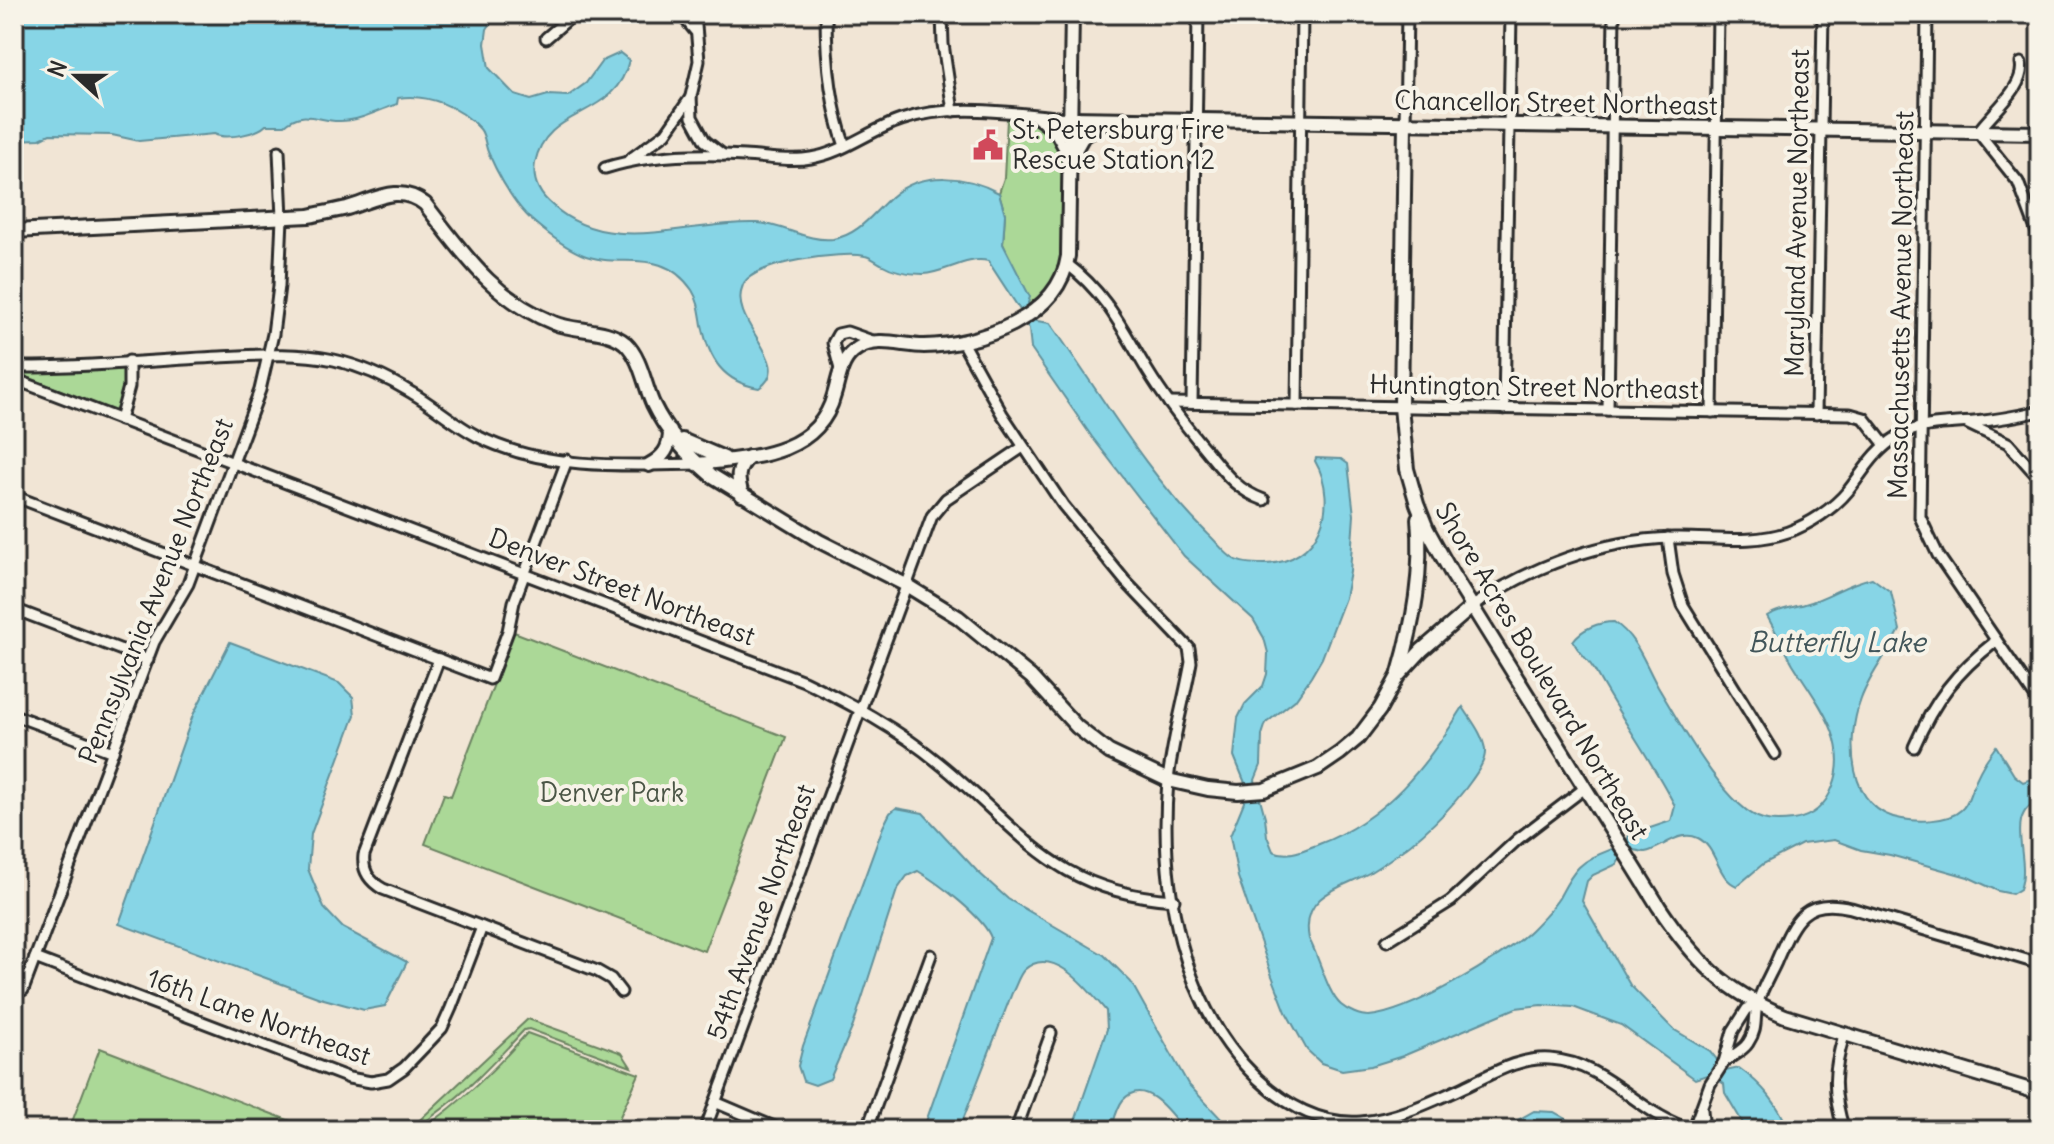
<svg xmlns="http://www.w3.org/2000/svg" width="2054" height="1144" font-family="Delius,sans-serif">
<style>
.green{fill:#abd897;stroke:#6b8261;stroke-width:2}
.water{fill:#87d5e6;stroke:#62919b;stroke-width:2}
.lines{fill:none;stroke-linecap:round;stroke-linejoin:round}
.street-casing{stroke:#2b2b2b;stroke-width:15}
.secondary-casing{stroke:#2b2b2b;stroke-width:18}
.street{stroke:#f7f3e8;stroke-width:9}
.secondary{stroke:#f7f3e8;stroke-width:12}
.labels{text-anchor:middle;stroke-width:8;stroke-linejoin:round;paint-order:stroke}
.street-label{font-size:26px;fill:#2b2b2b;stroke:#f7f3e8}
.poi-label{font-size:26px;fill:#2b2b2b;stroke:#f7f3e8;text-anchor:start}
.park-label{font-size:26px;fill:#4b5646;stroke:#f7f3e8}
.water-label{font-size:28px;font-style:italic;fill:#42565a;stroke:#f7f3e8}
</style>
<rect width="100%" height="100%" fill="#f1e5d5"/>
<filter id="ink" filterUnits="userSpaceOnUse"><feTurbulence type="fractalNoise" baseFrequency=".0125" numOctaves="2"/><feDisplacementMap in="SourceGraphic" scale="16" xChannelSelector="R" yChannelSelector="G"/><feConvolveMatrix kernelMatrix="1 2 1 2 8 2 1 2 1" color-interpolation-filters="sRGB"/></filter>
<g filter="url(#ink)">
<g class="green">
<path d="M1007 119C1032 118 1048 130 1062 151L1060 269 1046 294 1030 307 1003 244 1005 214 999 193 1004 178Z"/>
<path d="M121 367 125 372C125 384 125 404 114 411L17 373Z"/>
<polygon points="514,632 786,737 704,951 425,844 444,794 451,796"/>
<path d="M528 1019 622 1053 631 1067 529 1029 524 1030C486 1071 460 1099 413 1130H409Z"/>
<path d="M527 1033 639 1074 614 1130H421C462 1102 494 1070 527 1033Z"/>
<polygon points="100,1048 314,1130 69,1130"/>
</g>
<g class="water">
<path d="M14 14H497L487 29 485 44 489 68 515 95 531 100 548 95 568 96 586 83 602 61 620 53 629 60C616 121 546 105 535 163 532 181 539 194 552 205 610 258 689 220 757 223 783 224 807 242 833 239 859 235 873 213 891 197 922 170 966 175 999 193L1005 214 1003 244 1030 297 1028 303 1037 321 1050 323C1101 394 1145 472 1208 534 1216 541 1225 554 1234 559 1242 564 1256 564 1264 564 1320 564 1340 504 1315 461L1316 458 1341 459 1348 464 1354 515 1350 572 1345 598 1322 658 1311 677 1295 700 1266 723 1262 735 1261 765 1255 780 1265 817 1267 836 1273 851C1289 858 1303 850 1319 844 1386 819 1427 765 1463 707 1471 720 1483 734 1485 750 1486 763 1473 778 1466 788 1438 824 1407 850 1369 873 1353 882 1333 887 1320 899 1308 910 1306 924 1309 939 1319 956 1327 993 1341 1005 1348 1011 1360 1016 1369 1016 1409 1013 1502 958 1531 930 1541 920 1551 910 1559 898 1565 887 1570 876 1579 867 1593 854 1611 851 1627 842L1629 835 1671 821 1675 806C1651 759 1620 717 1595 671 1589 660 1578 652 1573 641 1581 629 1599 622 1614 622 1637 637 1645 664 1658 687 1678 720 1726 809 1763 819 1772 822 1784 821 1793 820 1813 817 1826 805 1833 786 1851 741 1816 701 1793 664 1784 648 1776 632 1767 616 1780 608 1791 608 1805 604 1828 598 1847 583 1872 578L1891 592 1900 630C1888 653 1870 674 1861 699 1845 741 1848 811 1902 819 1918 822 1948 822 1961 810 1968 804 1969 796 1972 789 1978 773 1986 759 1996 746L2014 775 2023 782 2040 776V800C2002 815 2032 858 2020 889L2012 894 1998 891 1968 877 1890 855 1861 850 1834 840 1802 844 1763 864 1737 886C1717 879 1717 847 1698 838 1679 829 1662 849 1645 852 1641 852 1637 850 1632 850L1621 857 1617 864 1593 875 1587 881 1582 901 1630 985 1673 1029 1710 1051 1726 1071 1739 1068C1763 1085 1778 1104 1789 1130H1747L1725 1093 1724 1084 1710 1074 1695 1079 1621 1025 1573 1007 1541 1005 1516 1008 1403 1056 1371 1066 1342 1070 1321 1063 1307 1050 1286 1012 1272 976 1238 877 1230 836 1244 802 1245 783 1234 756 1238 718 1245 704 1263 686 1267 674 1268 653 1264 638 1253 619 1184 556 1092 437 1031 349 1029 329 1020 310 988 261C967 256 945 273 923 274 909 274 893 271 881 264 875 261 871 257 865 256 843 251 752 262 743 285 726 323 798 363 759 388 723 382 709 359 702 325 700 313 699 301 692 290 660 244 620 271 581 254 565 247 548 234 535 223 514 205 499 177 488 152 485 145 485 135 480 129 461 107 427 93 398 98L397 104C380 110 359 121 340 121 320 122 303 108 285 125H266C257 134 226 140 214 134L139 141 112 135 50 134 40 139 14 140Z"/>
<polygon points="230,642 339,683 353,697 355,715 311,834 308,869 324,908 343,928 407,962 385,1006 364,1010 320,998 119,924 193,715"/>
<path d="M896 808 923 813 977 871 1008 899 1104 955 1131 982 1188 1084 1224 1122 1236 1130H1184C1172 1115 1145 1075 1123 1100 1117 1107 1114 1121 1111 1130H1072L1107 1029 1106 1011C1089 991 1053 943 1024 970 1019 975 1016 986 1012 993L959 1130H923L991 938C984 917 938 883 918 871L907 876 897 890 853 1026 830 1079 815 1085 803 1081 798 1066 803 1046 883 827 890 813Z"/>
<polygon points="1534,1111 1554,1112 1586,1130 1500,1130"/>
</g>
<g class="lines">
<g class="street-casing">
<g id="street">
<polyline points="681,14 695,31"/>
<polyline points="695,14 699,61 691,96 692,117 705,141 723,155"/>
<path d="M826 14C826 58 830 104 845 146"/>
<polyline points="942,14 943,44 953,111"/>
<polyline points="1927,14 1920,517 1938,555 2040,704"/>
<polyline points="546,38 574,14"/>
<path d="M2021 63C2026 87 1992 112 1978 132L2018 182 2040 240"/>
<polyline points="1035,117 1055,132 1068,156"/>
<polyline points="1405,123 1407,14"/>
<polyline points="629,160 666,133 691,97"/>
<path d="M605 168C649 154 698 153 744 156 766 157 789 162 811 158 843 153 870 130 901 120 954 102 1015 114 1070 118"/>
<path d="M1067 264C1106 293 1123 330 1147 370 1164 398 1184 424 1205 449 1223 471 1236 490 1264 500"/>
<path d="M962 342 1002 414 1063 505 1126 582 1189 648 1191 662C1184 702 1172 741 1168 781 1159 884 1181 1006 1258 1079 1287 1106 1321 1125 1361 1122 1396 1119 1433 1101 1464 1087 1492 1074 1518 1057 1550 1059 1608 1063 1640 1117 1694 1130"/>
<path d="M14 367C82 368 152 360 220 357 258 355 296 352 334 360 361 366 388 378 412 393 435 406 454 424 477 436 543 470 626 466 697 464"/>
<polyline points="840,369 833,343 838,334 847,332 875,342"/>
<path d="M14 379 804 681C851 704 898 729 939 763 1023 831 1053 892 1174 900"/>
<polyline points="1169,403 1850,414 1864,418 1885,445"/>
<polyline points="1192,403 1198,14"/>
<polyline points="1297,405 1302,14"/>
<polyline points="1504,409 1511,14"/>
<polyline points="1608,410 1614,14"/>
<polyline points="1712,412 1718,14"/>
<polyline points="1816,414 1823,14"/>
<polyline points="120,420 129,387 129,361"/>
<polyline points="1968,424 2008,443 2040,479"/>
<polyline points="14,496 490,679 508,631 514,602 567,460"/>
<polyline points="1668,538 1673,574 1683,605 1775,754"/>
<path d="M1473 606C1532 566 1601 540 1673 538 1711 537 1751 545 1788 532 1810 524 1833 509 1848 491 1864 471 1874 451 1897 437 1921 423 1947 424 1974 422 1996 420 2018 416 2040 411"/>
<polyline points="14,609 148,660"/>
<path d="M439 659 364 855C362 871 369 881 383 889L597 971 611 979 621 992"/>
<polyline points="14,715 113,752"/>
<path d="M1914 747C1934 701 1956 672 1996 641"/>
<polyline points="1387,941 1451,901 1518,839 1585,788"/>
<polyline points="35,958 349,1078 371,1082 388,1079 404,1068 427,1044 442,1028 451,1008 482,927"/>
<polyline points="23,990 154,642 188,584 260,390 273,334 279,286 282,218 279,151"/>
<path d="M1844 1035C1833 1072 1832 1092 1844 1130"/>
<path d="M1724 1062C1731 1056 1743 1051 1748 1043 1759 1027 1753 1016 1758 1002 1762 988 1770 975 1776 962 1793 923 1802 896 1851 908L2040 964"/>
<polyline points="715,1102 781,1130"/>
<polyline points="1702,1110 1704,1130"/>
<polyline points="705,1130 932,516 946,499 1023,447"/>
<polyline points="867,1130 931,955"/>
<polyline points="1016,1130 1051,1033"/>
<polyline points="1693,1130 1710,1084 1724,1062 1733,1031 1747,1009 1757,1005"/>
</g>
</g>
<g class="secondary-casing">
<g id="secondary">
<polyline points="1070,118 2040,133"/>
<path d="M1405 123 1401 407 1407 469 1417 504 1427 529 1452 574 1659 907C1695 961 1725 991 1785 1016L2040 1093"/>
<polyline points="1071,157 1083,136 1108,120"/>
<path d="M14 231 309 216C322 213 335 211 347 208 375 200 399 183 425 204 464 254 492 298 554 323 576 332 607 328 625 343 641 358 644 384 653 404 666 431 688 456 711 475L819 541 906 585 958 617 1031 677 1077 727 1109 752 1168 780 1208 789 1238 792 1264 790 1318 768 1340 753 1358 738 1380 709 1398 676 1422 650 1473 606"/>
<polyline points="682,440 724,458"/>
<path d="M697 464C750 458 818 456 834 395 840 376 840 359 858 348 878 336 903 346 924 346 979 345 1059 318 1068 256L1072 14"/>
<path d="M649 465C664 457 670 448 670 431"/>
<path d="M742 495C737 479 736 469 749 457"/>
<path d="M1399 673C1414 621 1423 572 1418 518"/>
</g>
</g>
<use href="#street" class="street"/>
<use href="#secondary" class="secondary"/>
</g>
</g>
<defs>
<g id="civic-bare" transform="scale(2.4)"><path d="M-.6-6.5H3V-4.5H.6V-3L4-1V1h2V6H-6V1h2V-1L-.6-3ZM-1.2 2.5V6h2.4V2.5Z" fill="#d1495b" stroke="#f7f3e8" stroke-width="2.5" paint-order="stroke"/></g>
</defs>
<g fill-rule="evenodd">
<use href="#civic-bare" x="988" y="145"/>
</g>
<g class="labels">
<g class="street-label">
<text transform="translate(1556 103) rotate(1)" y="9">Chancellor Street Northeast</text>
<text transform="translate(1797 213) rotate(-89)" y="9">Maryland Avenue Northeast</text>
<text transform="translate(1901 305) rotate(-89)" y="9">Massachusetts Avenue Northeast</text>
<text transform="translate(1534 387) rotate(1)" y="9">Huntington Street Northeast</text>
<text transform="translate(622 587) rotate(21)" y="9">Denver Street Northeast</text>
<text transform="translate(156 591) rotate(-68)" y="9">Pennsylvania Avenue Northeast</text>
<text transform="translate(1542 671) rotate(59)" y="9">Shore Acres Boulevard Northeast</text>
<text transform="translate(761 912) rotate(-70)" y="9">54th Avenue Northeast</text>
<text transform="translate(259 1017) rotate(20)" y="9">16th Lane Northeast</text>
</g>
<g class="poi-label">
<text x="1012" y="139">St. Petersburg Fire<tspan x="1012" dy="30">Rescue Station 12</tspan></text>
</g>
<g class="park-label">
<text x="612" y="802">Denver Park</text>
</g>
<g class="water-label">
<text x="1837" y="652">Butterfly Lake</text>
</g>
</g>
<rect width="2054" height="1144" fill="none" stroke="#f7f3e8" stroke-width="48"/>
<rect x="24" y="24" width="2006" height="1096" fill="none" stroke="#2b2b2b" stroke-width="3" filter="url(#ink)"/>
<g transform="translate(76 76) rotate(291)" stroke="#f7f3e8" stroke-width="6" paint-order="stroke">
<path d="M0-6L14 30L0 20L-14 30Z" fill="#2b2b2b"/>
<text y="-12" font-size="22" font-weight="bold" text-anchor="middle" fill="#2b2b2b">N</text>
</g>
</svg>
